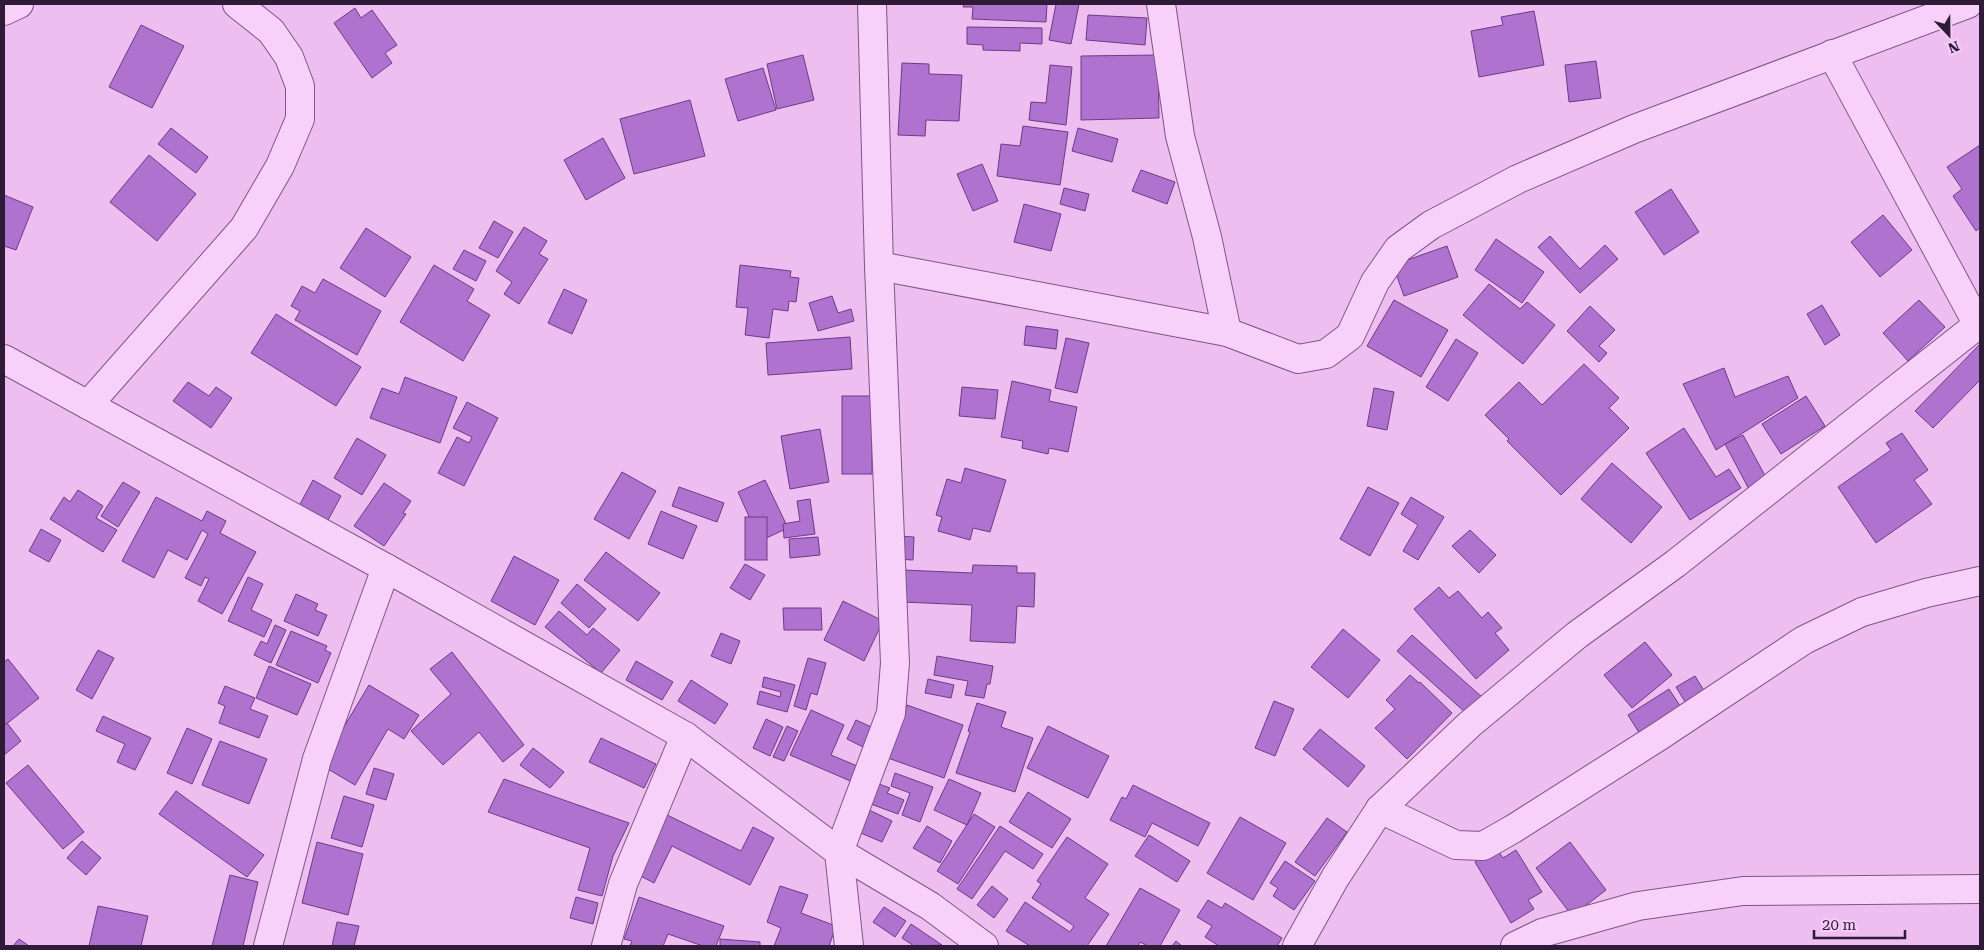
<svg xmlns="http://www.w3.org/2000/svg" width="1984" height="950" font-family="'Roboto Serif',serif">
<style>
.building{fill:#b072cf;stroke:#6c3b88}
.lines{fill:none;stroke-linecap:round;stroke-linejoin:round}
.minor-casing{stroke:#7d5688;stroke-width:30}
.minor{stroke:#f8d1fa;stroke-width:28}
</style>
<rect width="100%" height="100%" fill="#edbeef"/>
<g class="building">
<polygon points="964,4 1047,4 1046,22 972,19 973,7 963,7"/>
<polygon points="1056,4 1079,4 1071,44 1049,40"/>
<polygon points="355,8 361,18 372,10 397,45 385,53 392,63 372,78 334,23"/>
<polygon points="1534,11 1544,65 1479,77 1471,31 1503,25 1501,17"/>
<polygon points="1088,15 1147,18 1145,45 1086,40"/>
<polygon points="141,25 184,46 152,108 109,87"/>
<polygon points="967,27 1042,28 1042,44 1020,43 1020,51 983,50 983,45 967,44"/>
<polygon points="803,55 814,100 777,109 767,64"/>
<polygon points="1158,55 1159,118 1081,120 1081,56"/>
<polygon points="1596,61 1601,98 1569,102 1565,65"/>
<polygon points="902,63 929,64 929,74 962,75 959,121 926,120 925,136 898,135"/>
<polygon points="1050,65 1072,67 1066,125 1029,120 1031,102 1046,103"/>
<polygon points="763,68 776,110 738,121 725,79"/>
<polygon points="690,100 705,156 634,174 620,119"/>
<polygon points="1023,126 1068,132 1060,185 997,176 1001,144 1020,146"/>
<polygon points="171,128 208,157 196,173 158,144"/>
<polygon points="1078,128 1118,139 1112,162 1072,151"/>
<polygon points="603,138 625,178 586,200 564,160"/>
<polygon points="1980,145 1980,228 1976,231 1953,196 1962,189 1947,167"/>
<polygon points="149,155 196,194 157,241 110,202"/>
<polygon points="982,164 998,201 973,211 957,174"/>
<polygon points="1141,170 1175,182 1167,204 1132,191"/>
<polygon points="1064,188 1089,194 1085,211 1060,204"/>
<polygon points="1671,189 1699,232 1664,255 1635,212"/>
<polygon points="4,195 33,207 16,250 4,246"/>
<polygon points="1024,204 1061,214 1051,251 1014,242"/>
<polygon points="1883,215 1912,250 1880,277 1851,242"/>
<polygon points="494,221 513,232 498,258 479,248"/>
<polygon points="524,227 547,241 539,254 548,259 519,304 504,294 512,282 496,271"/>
<polygon points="366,228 411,257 385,297 340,268"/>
<polygon points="1550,236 1580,269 1605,245 1618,259 1580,293 1538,247"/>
<polygon points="1496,239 1544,272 1522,303 1475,270"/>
<polygon points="1447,246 1458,277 1404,296 1393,265"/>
<polygon points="464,250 486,261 476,281 453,269"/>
<polygon points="434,265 474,289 467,301 490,315 463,361 400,322"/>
<polygon points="740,265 791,271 790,277 799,278 796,302 789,301 788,311 773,309 769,338 745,335 748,308 736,307"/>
<polygon points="323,279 381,311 357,355 295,320 300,311 291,306 302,286 315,293"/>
<polygon points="1489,284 1520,309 1527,302 1555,325 1523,364 1463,315"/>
<polygon points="564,289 587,300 572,334 548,323"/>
<polygon points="832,296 838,313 851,309 854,321 818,331 809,303"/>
<polygon points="1394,300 1448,330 1421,377 1367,346"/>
<polygon points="1919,300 1945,327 1908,361 1883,333"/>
<polygon points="1822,305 1840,335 1825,345 1807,314"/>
<polygon points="1590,306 1615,330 1599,346 1607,353 1599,362 1567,331"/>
<polygon points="276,314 361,367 336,406 251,353"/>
<polygon points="1026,326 1058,330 1056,349 1024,345"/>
<polygon points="850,337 852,369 768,375 766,343"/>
<polygon points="1066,338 1089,343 1077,393 1055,388"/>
<polygon points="1456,339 1478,353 1448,401 1426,387"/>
<polygon points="1980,344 1980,380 1933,428 1915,411"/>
<polygon points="1584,364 1619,398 1609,408 1629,428 1561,495 1507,441 1509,439 1485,415 1519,382 1542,405"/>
<polygon points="1724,368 1735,397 1788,376 1798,398 1716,450 1683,384"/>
<polygon points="405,377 457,397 440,443 370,418 382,388 399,394"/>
<polygon points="1012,381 1051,390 1049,401 1077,407 1068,452 1049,448 1048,454 1022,448 1023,441 1001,437"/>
<polygon points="188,382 209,396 216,387 232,398 211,428 173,401"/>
<polygon points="962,387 998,390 995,419 959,416"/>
<polygon points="1374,388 1394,392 1387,430 1367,426"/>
<rect x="842" y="396" width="30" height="78"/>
<polygon points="1806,396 1825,426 1781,454 1762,424"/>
<polygon points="467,402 498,418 464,486 438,473 457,437 469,443 472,437 453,428"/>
<polygon points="1684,428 1716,477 1729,469 1741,488 1690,520 1646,453"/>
<polygon points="820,429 829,482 790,489 781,436"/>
<polygon points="1902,433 1928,470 1914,480 1932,504 1876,543 1838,487 1891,450 1886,443"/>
<polygon points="1743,435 1769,483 1751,493 1725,444"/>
<polygon points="357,438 386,455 362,495 334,478"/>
<polygon points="1612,463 1662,507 1631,543 1581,499"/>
<polygon points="965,468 1006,480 990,532 973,528 970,540 938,531 942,517 936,515 947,479 961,483"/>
<polygon points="622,472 656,491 629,539 594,519"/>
<polygon points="313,480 341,496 327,522 299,506"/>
<polygon points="765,480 788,528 760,541 738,492"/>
<polygon points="123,482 140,492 118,527 101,516"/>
<polygon points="384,483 411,501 403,513 406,514 384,546 354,526"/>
<polygon points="679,487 724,503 717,522 672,506"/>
<polygon points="1368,487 1399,503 1370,556 1340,539"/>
<polygon points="78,490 103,506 96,518 117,530 103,552 50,519 64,497 70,502"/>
<polygon points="156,497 202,521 207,511 226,521 220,533 256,552 222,614 198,601 209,579 205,577 201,586 185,578 208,534 202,530 187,560 168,550 154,578 122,561"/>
<polygon points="1411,497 1444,517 1418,560 1403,551 1418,525 1401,514"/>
<polygon points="810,499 815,534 784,538 783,524 800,521 797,501"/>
<polygon points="661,511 697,526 683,559 648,544"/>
<rect x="745" y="517" width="22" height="43"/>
<polygon points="41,529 61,540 49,562 29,551"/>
<polygon points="1470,530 1496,555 1479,573 1452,546"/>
<polygon points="897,536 914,537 913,560 896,559"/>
<polygon points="818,537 820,555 790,558 789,539"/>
<polygon points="606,552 660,593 638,621 584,580"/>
<polygon points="514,556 559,580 535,625 491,601"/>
<polygon points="745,564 765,575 750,600 730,588"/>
<polygon points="973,565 1017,566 1017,573 1035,573 1034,607 1017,606 1015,643 970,641 972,605 902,602 903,570 972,573"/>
<polygon points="248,577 263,584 251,610 272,620 264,637 228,621"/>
<polygon points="577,584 606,609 589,628 561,603"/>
<polygon points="1439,587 1449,598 1458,591 1482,618 1488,612 1502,628 1495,633 1509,650 1476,679 1414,609"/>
<polygon points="296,594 318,604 315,610 327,615 318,636 284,621"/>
<polygon points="843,601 883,621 864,661 824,640"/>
<polygon points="783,608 821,608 822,630 784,630"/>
<polygon points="559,611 587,635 593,628 620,650 601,673 545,627"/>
<polygon points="275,625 286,630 271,663 254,655 261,641 267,644"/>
<polygon points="1343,629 1380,660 1348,698 1311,667"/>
<polygon points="291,631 327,646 325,650 331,653 318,683 276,665"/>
<polygon points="721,633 740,641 731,664 711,656"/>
<polygon points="1412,635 1482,697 1467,714 1397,651"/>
<polygon points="1645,642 1672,675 1632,708 1604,675"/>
<polygon points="98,650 114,658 92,699 76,690"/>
<polygon points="452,652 524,745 503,762 479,732 443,765 411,731 451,694 430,669"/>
<polygon points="937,656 993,666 990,684 987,684 984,698 965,695 968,681 934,675"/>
<polygon points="808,658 826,663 817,695 811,693 806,710 794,706"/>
<polygon points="8,659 39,698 4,726 4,662"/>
<polygon points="636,661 673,682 662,700 626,680"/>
<polygon points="269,666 311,684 297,715 256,698"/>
<polygon points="1410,675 1419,683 1420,682 1452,713 1407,759 1375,728 1395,709 1386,700"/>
<polygon points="1695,676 1706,694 1687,705 1676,687"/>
<polygon points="764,677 795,685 787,712 757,704 760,691 780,697 781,692 762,687"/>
<polygon points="928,679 954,685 951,698 925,693"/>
<polygon points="691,680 728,704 715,724 678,701"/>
<polygon points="369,685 419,715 404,739 388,729 355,785 321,765"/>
<polygon points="225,686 255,698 250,709 268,716 259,738 219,723 225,706 218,703"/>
<polygon points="1669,689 1684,712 1643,739 1628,715"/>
<polygon points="1274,701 1294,709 1275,756 1255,748"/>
<polygon points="977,703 1006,712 1001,727 1033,738 1015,792 956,773 970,732 968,731"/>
<polygon points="907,705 963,725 944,778 888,758"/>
<polygon points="811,710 844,725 831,755 862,768 855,783 790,755"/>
<polygon points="103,716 151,738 135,770 117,762 125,744 96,731"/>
<polygon points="766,719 783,727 770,756 753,748"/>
<polygon points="856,720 878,730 869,750 847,739"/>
<polygon points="7,723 21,741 4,755 4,726"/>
<polygon points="787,726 798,731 784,761 773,757"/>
<polygon points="1048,726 1109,756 1088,798 1027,768"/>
<polygon points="187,728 212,739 192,784 167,773"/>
<polygon points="1320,729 1365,766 1348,787 1303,749"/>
<polygon points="601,738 656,764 644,788 589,762"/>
<polygon points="220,741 267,759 249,804 202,785"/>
<polygon points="533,748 564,772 550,788 520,765"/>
<polygon points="28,765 84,832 63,849 6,783"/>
<polygon points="374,768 394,774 386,800 366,794"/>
<polygon points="895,773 933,787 920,822 902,815 910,793 891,786"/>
<polygon points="504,779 629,823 613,856 602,896 578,890 590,848 488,812"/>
<polygon points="949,779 981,793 967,825 934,810"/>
<polygon points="876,783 890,788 887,793 904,800 898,814 868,803"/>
<polygon points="1133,785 1210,823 1198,846 1152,823 1145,837 1110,820 1122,797 1126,799"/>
<polygon points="176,791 264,855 247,877 159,814"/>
<polygon points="1028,792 1071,819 1052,848 1009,822"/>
<polygon points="344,796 374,805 362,847 331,838"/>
<polygon points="867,809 892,821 882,842 856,831"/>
<polygon points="661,812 741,851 753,827 774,838 750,885 672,846 654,883 631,871"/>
<polygon points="974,814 995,827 958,884 937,871"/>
<polygon points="1240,817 1286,843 1253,900 1207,873"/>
<polygon points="1327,818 1347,832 1315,876 1295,862"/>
<polygon points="927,826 952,841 940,863 913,848"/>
<polygon points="1000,826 1043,854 1033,869 1005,851 972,899 957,889"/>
<polygon points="1149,835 1190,861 1177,882 1135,856"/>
<polygon points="1067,837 1108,864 1085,898 1109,914 1087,946 1030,946 1006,931 1025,902 1070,932 1074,926 1032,898 1041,884 1037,881"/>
<polygon points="82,841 101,858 86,875 67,858"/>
<polygon points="317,842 363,854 348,915 302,903"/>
<polygon points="1570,842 1606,890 1572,916 1536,868"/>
<polygon points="1497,849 1503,858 1516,850 1542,892 1528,900 1534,909 1511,923 1475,862"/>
<polygon points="1285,861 1315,881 1294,910 1273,896 1278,888 1270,883"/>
<polygon points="230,875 258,882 243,946 212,946"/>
<polygon points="780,886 808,895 801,913 836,926 829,946 774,946 781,928 767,922"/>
<polygon points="992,886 1008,899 994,918 977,905"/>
<polygon points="1140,888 1180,910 1160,946 1148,946 1140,942 1138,946 1106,946"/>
<polygon points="576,897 598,903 593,924 570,918"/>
<polygon points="639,897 724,926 716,946 703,946 668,934 663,946 630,946 632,941 624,939"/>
<polygon points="1208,900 1222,908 1225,903 1282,938 1277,946 1219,946 1205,937 1212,926 1197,917"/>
<polygon points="98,906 148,916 141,946 89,946"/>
<polygon points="884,907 906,921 895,937 873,922"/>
<polygon points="337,922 359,926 354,946 332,946"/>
<polygon points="911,924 942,945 914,946 902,938"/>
<polygon points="19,939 29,946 13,946"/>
<polygon points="720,939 760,942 760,946 720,946"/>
<polygon points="1176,941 1182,946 1172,946"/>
</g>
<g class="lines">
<g class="minor-casing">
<g id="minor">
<polyline points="1161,4 1180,136 1207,237 1227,332"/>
<polyline points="4,11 19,4"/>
<polyline points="1832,54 1978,325"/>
<polyline points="879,266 1227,332 1298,359 1326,354 1350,336 1375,282 1398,249 1431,225 1518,179 1634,129 1968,4"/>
<polyline points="4,359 386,568 685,736 839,852 930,906 984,946"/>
<polyline points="88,405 244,228 280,166 300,119 300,86 289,57 271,31 237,4"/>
<polyline points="1380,809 1456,845 1483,846 1513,829 1658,737 1804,640 1862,612 1926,593 1980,581"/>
<polyline points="268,946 317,759 386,568"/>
<polyline points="606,946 623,884 685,736"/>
<polyline points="849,946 839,852 891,713 895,663 879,266 872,4"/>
<polyline points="1297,946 1335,878 1380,809 1470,724 1577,635 1675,564 1980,323"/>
<polyline points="1515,946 1542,933 1638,906 1743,891 1980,889"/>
</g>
</g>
<use href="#minor" class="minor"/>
</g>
<rect width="1984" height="950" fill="none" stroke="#2f1b37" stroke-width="10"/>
<g transform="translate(1949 35) rotate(158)" stroke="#f5cdf7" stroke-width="4" paint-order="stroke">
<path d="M0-4L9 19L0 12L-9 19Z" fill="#2f1b37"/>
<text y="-8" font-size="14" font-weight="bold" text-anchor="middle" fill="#2f1b37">N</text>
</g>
<path d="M1814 930v8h91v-8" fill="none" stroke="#2f1b37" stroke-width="2.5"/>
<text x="1822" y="930" font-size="15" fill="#2f1b37" stroke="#f5cdf7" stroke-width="4" paint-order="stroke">20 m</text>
</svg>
